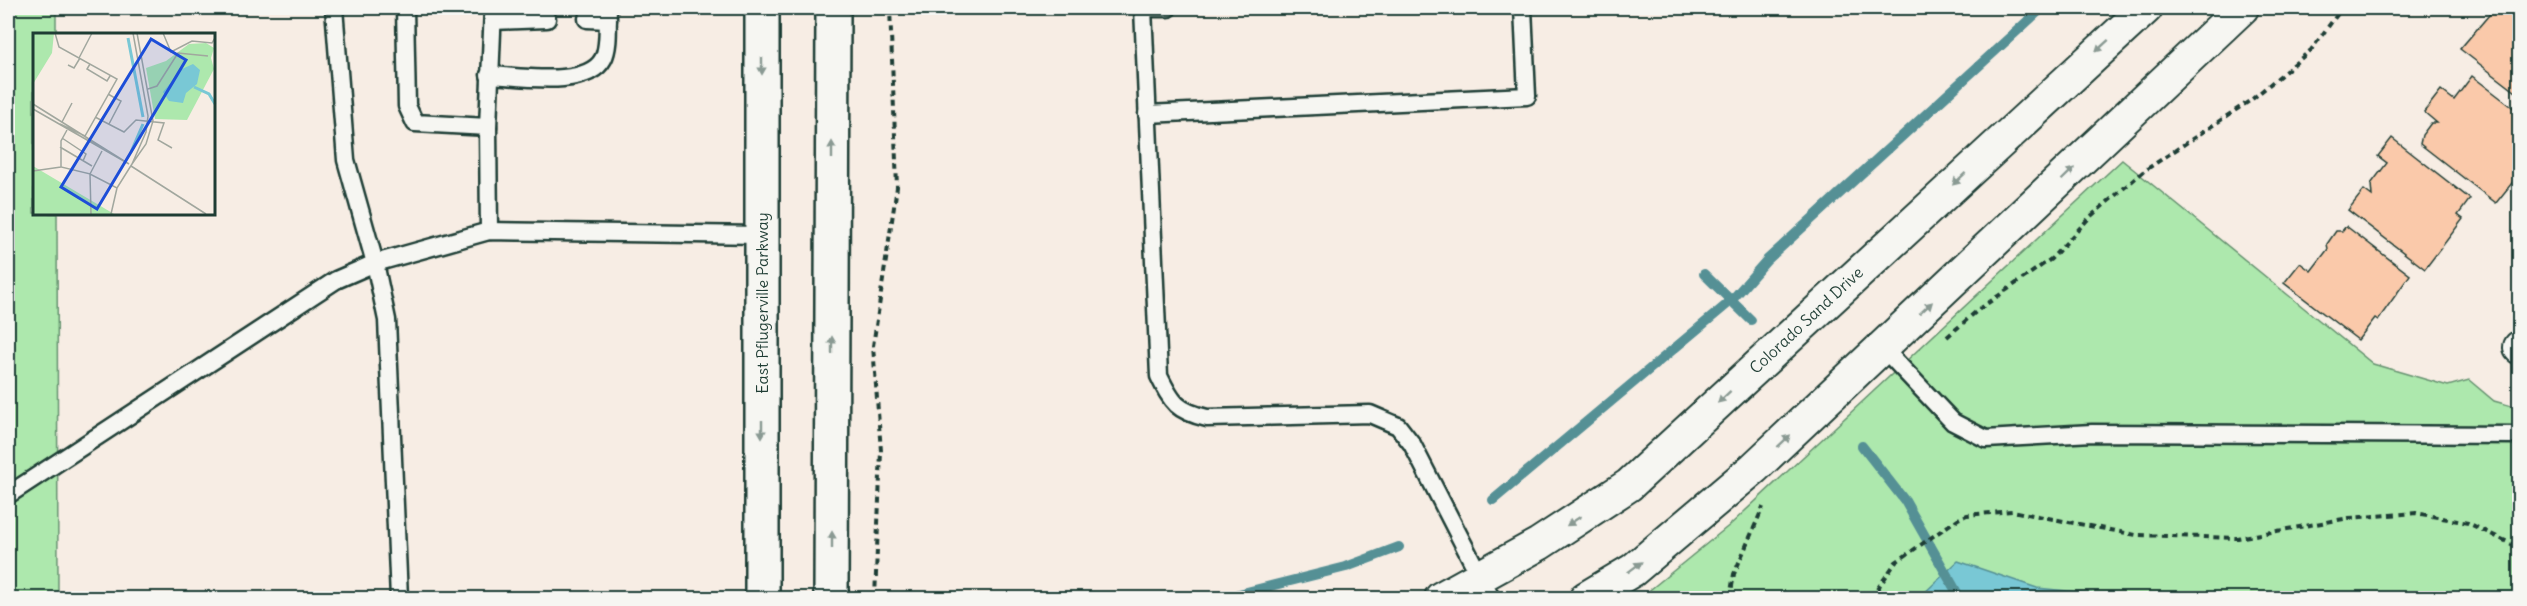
<svg xmlns="http://www.w3.org/2000/svg" width="2527" height="606" font-family="Delius,sans-serif">
<style>
.green{fill:#ade8ad;stroke:#669270;stroke-width:1.5}
.water{fill:#79c8d5;stroke:#559095;stroke-width:1.5}
.lines{fill:none;stroke-linecap:round;stroke-linejoin:round}
.stream{stroke:#559095;stroke-width:10}
.building{fill:#fac9aa;stroke:#1f3d34;stroke-width:1.5}
.service-casing{stroke:#1f3d34;stroke-width:21}
.minor-casing{stroke:#1f3d34;stroke-width:36}
.tertiary-casing{stroke:#1f3d34;stroke-width:38}
.path{stroke:#1f3d34;stroke-width:4;stroke-dasharray:6 4.5;stroke-linecap:butt}
.service{stroke:#f6f6f2;stroke-width:16}
.minor{stroke:#f6f6f2;stroke-width:32}
.tertiary{stroke:#f6f6f2;stroke-width:33}
.oneway{fill:#8a9a93}
.labels{text-anchor:middle;stroke-width:4.5;stroke-linejoin:round;paint-order:stroke}
.street-label{font-size:16px;fill:#1f3d34;stroke:#f6f6f2}
.inset-river{fill:none;stroke:#79c8d5;stroke-width:3}
.inset-road{fill:none;stroke:#a1a79e;stroke-width:1.5}
.view{fill:#1d4ed8;fill-opacity:0.15;stroke:#1d4ed8;stroke-width:3}
.inset-edge{fill:none;stroke:#1f3d34;stroke-width:3}
</style>
<rect width="100%" height="100%" fill="#f7ede4"/>
<filter id="ink" filterUnits="userSpaceOnUse"><feTurbulence type="fractalNoise" baseFrequency=".0167" numOctaves="2"/><feDisplacementMap in="SourceGraphic" scale="12" xChannelSelector="R" yChannelSelector="G"/><feConvolveMatrix kernelMatrix="1 2 1 2 8 2 1 2 1" color-interpolation-filters="sRGB"/></filter>
<g filter="url(#ink)">
<g class="green">
<polygon points="8,8 56,8 56,34 34,34 34,213 57,213 58,598 8,598"/>
<polygon points="2122,160 2373,364 2448,386 2469,380 2494,401 2519,408 2519,598 1640,598 1731,524"/>
</g>
<polygon class="water" points="1958,561 2037,588 2138,598 1919,598"/>
<g class="lines">
<g class="stream">
<polyline points="1704,274 1751,320"/>
<polyline points="1862,446 1905,501 1960,598"/>
<polyline points="1493,500 1731,301 1767,260 2042,8"/>
<polyline points="1223,598 1346,567 1399,547"/>
</g>
</g>
<g class="building">
<polygon points="2495,8 2520,8 2520,95 2460,49"/>
<polygon points="2472,76 2520,113 2520,173 2496,203 2420,144 2422,135 2431,123 2437,123 2424,112 2441,90 2454,100"/>
<polygon points="2392,138 2470,199 2458,215 2463,219 2425,269 2348,210 2364,190 2372,196 2371,184 2387,163 2378,156"/>
<polygon points="2346,226 2410,275 2378,320 2375,318 2358,340 2284,283 2300,263 2311,271 2328,249 2327,244 2336,231 2342,231"/>
</g>
<g class="lines">
<g class="service-casing">
<g id="service">
<polyline points="334,8 346,160 375,263 489,231 762,235"/>
<polyline points="405,8 407,106 415,123 488,127"/>
<path d="M1143 8 1159 376C1172 403 1177 411 1207 418L1370 414 1398 426 1412 444 1491 598"/>
<polyline points="1143,8 1168,8"/>
<polyline points="587,19 608,20"/>
<polyline points="493,21 547,19"/>
<path d="M489 75C518 76 587 89 603 59 610 46 607 22 608 8"/>
<polyline points="1147,114 1527,96 1523,8"/>
<polyline points="489,231 488,127 493,8"/>
<polyline points="1883,348 1953,422 1986,439 2092,433 2520,435"/>
<polyline points="8,495 336,280 375,263 387,320 399,598"/>
</g>
</g>
<g class="minor-casing">
<g id="minor">
<polyline points="2520,347 2520,348"/>
<polyline points="1441,598 1539,544 1629,485 2146,8"/>
<polyline points="1586,598 1633,570 1754,468 2242,8"/>
</g>
</g>
<g class="tertiary-casing">
<g id="tertiary">
<polyline points="762,8 762,598"/>
<polyline points="831,598 833,8"/>
</g>
</g>
<g class="path">
<polyline points="1947,337 1978,310 2051,259 2091,216 2144,171 2251,100 2311,50 2342,8"/>
<polyline points="875,598 881,451 873,346 897,187 890,8"/>
<polyline points="1730,598 1734,574 1763,507"/>
<polyline points="1871,598 1896,562 1958,519 1967,515 2012,511 2136,535 2238,538 2349,518 2416,513 2468,523 2520,548"/>
</g>
<use href="#service" class="service"/>
<use href="#minor" class="minor"/>
<use href="#tertiary" class="tertiary"/>
</g>
<defs><path id="oneway-solid" d="M-6-.8H1V-3.2L6.5 0L1 3.2V.8H-6Z" transform="scale(1.5)"/></defs>
<g class="oneway">
<use href="#oneway-solid" transform="translate(2102 46) rotate(138)"/>
<use href="#oneway-solid" transform="translate(762 66) rotate(90)"/>
<use href="#oneway-solid" transform="translate(832 150) rotate(-90)"/>
<use href="#oneway-solid" transform="translate(2068 174) rotate(-44)"/>
<use href="#oneway-solid" transform="translate(1959 179) rotate(137)"/>
<use href="#oneway-solid" transform="translate(1926 308) rotate(-43)"/>
<use href="#oneway-solid" transform="translate(832 345) rotate(-90)"/>
<use href="#oneway-solid" transform="translate(1724 397) rotate(137)"/>
<use href="#oneway-solid" transform="translate(762 429) rotate(90)"/>
<use href="#oneway-solid" transform="translate(1784 441) rotate(-43)"/>
<use href="#oneway-solid" transform="translate(1574 521) rotate(147)"/>
<use href="#oneway-solid" transform="translate(832 540) rotate(-90)"/>
<use href="#oneway-solid" transform="translate(1635 567) rotate(-37)"/>
</g>
</g>
<g class="labels">
<g class="street-label">
<text transform="translate(762 303) rotate(-90)" y="6">East Pflugerville Parkway</text>
<text transform="translate(1806 320) rotate(-43)" y="6">Colorado Sand Drive</text>
</g>
</g>
<g transform="translate(33 33)">
<rect width="182" height="182" fill="#f7ede4"/>
<path d="M0 0H21L19 20 0 51ZM173 10 181 15 178 25 181 36 154 87 122 86 113 35 133 28 156 11ZM0 133 81 181H0Z" fill="#ade8ad"/>
<path d="M160 31 167 37 164 51 153 60 150 70 136 68 130 59 149 36Z" fill="#79c8d5"/>
<path class="inset-river" d="M95 5 110 84M161 54 176 61 182 71M98 119 110 91"/>
<path class="inset-road" d="M22 0 26 14 84 46 52 103 27 91M70 0H97M100 0 115 83 113 99 99 131 113 111 120 88 104 0M130 0 138 19 159 8 179 10 182 5M46 25 59 0M57 31 54 36 74 48 77 43M35 32 41 35 47 25M115 56 124 53 145 20 175 23M0 71 96 131 0 76M62 84 91 99 103 87 131 90 125 107 139 115M69 87 82 65 75 61M29 89 39 70M76 91 88 68 82 65M34 97 28 108V134L57 141 69 118M29 105 53 121 50 128M27 114 59 133M98 133 173 181M0 138 28 134M58 181 57 141 84 155 99 131M78 181 84 155"/>
<path class="view" d="M118 6 153 27 64 176 28 154Z"/>
<rect width="182" height="182" class="inset-edge"/>
</g>
<rect width="2527" height="606" fill="none" stroke="#f6f6f2" stroke-width="30"/>
<rect x="15" y="15" width="2497" height="576" fill="none" stroke="#1f3d34" stroke-width="2" filter="url(#ink)"/>
</svg>
